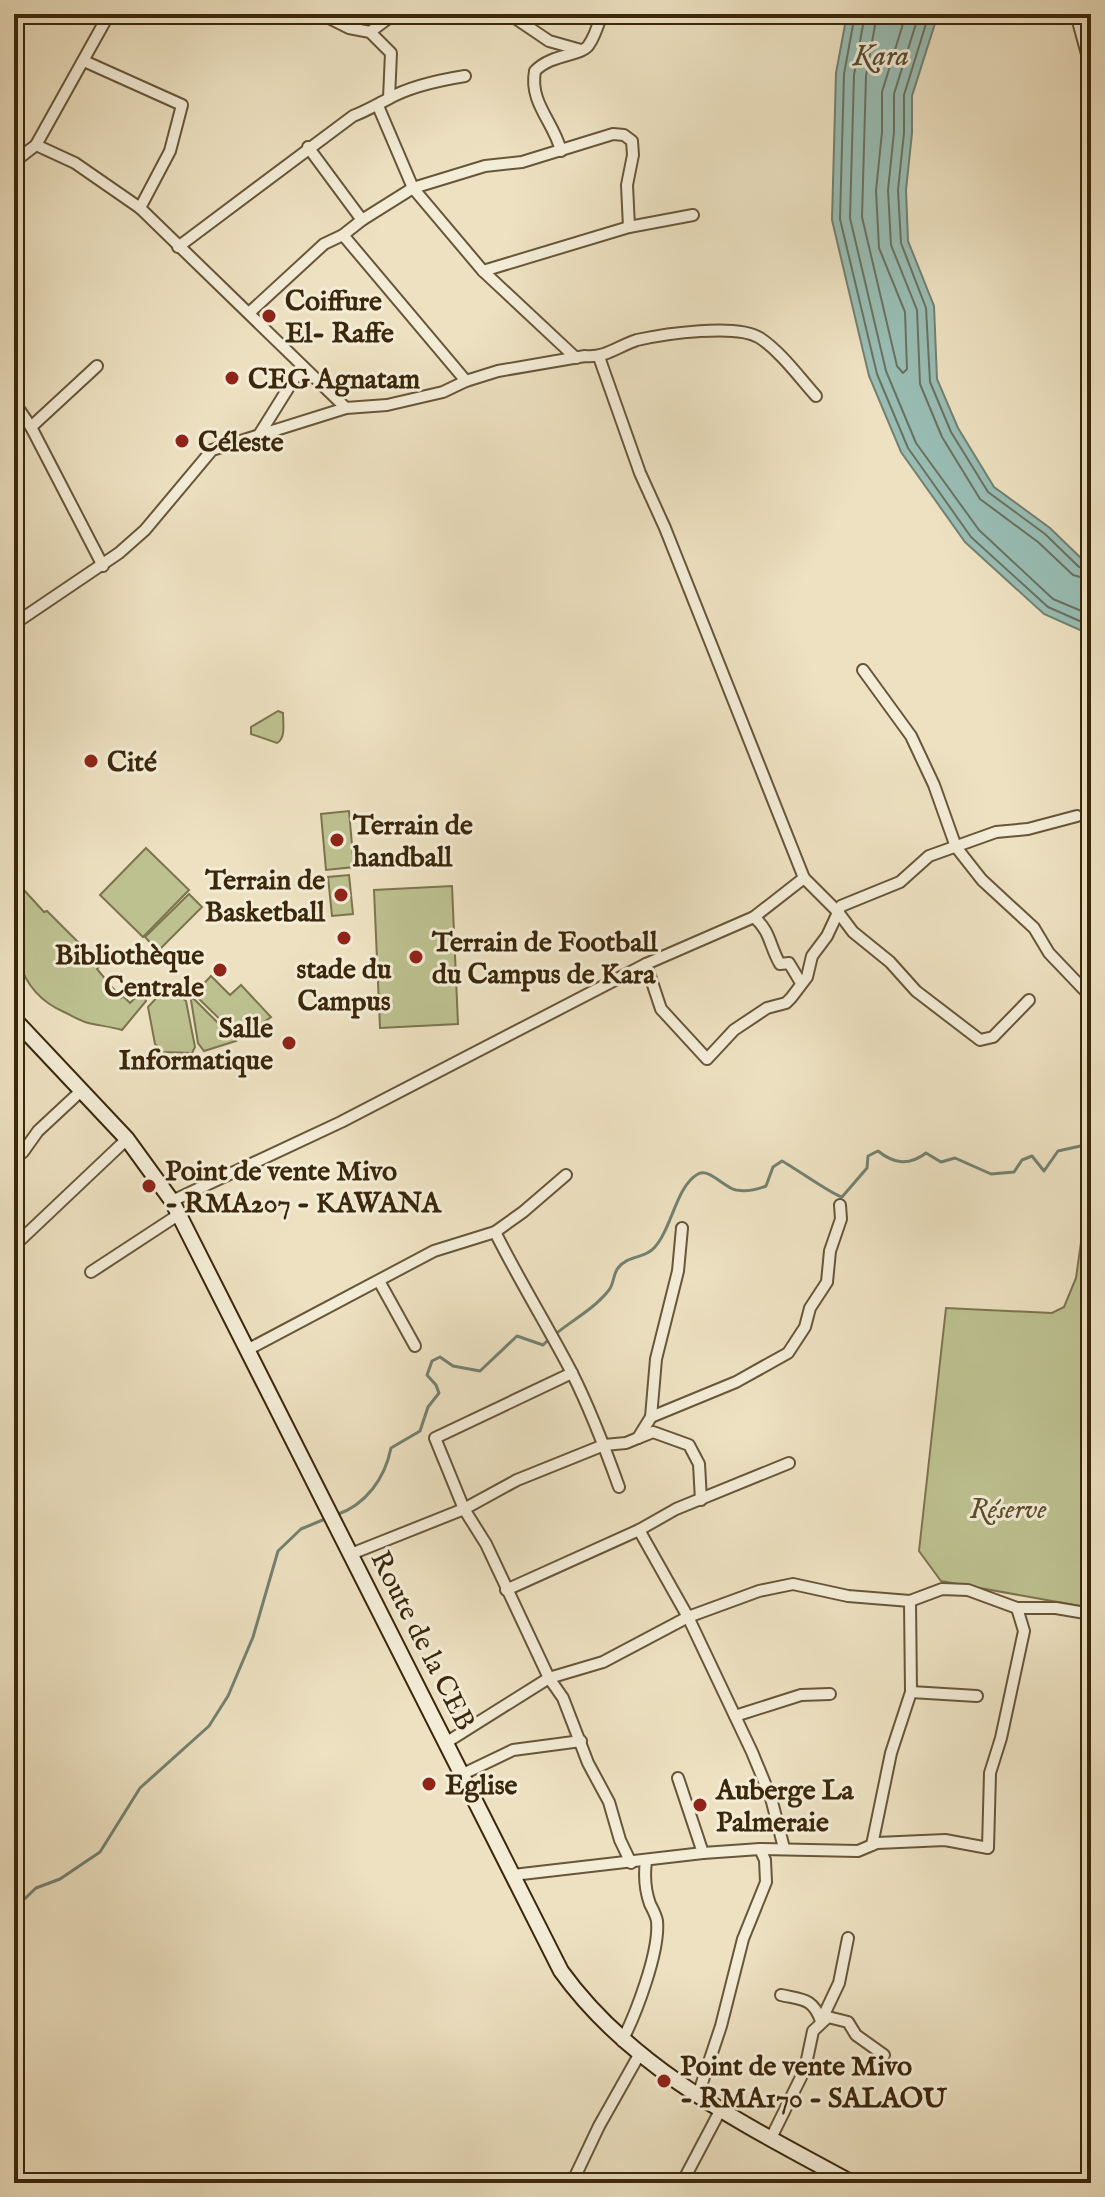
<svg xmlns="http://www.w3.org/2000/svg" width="1105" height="2197" font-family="'IM FELL English',serif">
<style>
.green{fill:#bdc190;stroke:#7c744e;stroke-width:2}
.water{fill:#99bdb4;stroke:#738170;stroke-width:2}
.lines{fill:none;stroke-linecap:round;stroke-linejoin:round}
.shore{stroke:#6a7260;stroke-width:2}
.stream{stroke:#738170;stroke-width:3}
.minor-casing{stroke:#685638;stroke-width:14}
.secondary-casing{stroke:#3b270b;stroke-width:18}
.minor{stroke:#f3ecd7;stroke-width:10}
.secondary{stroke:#f3ecd7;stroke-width:14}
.poi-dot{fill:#8f2418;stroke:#f3ecd7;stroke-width:3}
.labels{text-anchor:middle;stroke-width:6;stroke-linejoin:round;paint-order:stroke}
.poi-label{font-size:28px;font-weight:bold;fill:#3b270b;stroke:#f3ecd7;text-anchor:start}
.park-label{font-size:28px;font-style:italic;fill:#5c4e2c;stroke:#f3ecd7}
.street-label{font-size:28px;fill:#3b270b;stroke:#f3ecd7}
.water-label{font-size:30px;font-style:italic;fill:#524c35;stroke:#f3ecd7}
</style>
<rect width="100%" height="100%" fill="#ede1c1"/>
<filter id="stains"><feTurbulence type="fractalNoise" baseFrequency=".0025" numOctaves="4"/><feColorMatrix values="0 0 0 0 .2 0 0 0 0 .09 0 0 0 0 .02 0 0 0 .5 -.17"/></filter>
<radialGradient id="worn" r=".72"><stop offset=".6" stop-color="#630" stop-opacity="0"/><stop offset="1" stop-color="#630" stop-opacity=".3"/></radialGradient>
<g class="green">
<path d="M278 711 283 713C283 723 286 738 277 743L251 734V727Z"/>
<polygon points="349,811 354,867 326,870 321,814"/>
<polygon points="146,848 189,890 143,937 100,895"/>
<polygon points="349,875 353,914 332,916 328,877"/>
<path d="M14 879 44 912 47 911 101 965 97 969 121 998 123 996 130 1003 139 994 133 986 142 991 146 1001 122 1030C111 1027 103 1026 93 1024 83 1023 73 1016 64 1012 7 987 14 931 14 879Z"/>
<polygon points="452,886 458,1024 380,1028 374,890"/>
<polygon points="189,894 202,907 158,951 145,937"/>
<polygon points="211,976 230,995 241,985 271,1017 240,1039 194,994"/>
<polygon points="160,994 181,997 186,1001 195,1047 192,1053 163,1052 155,1044 148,1007"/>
<polygon points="193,998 236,1041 204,1051 198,1043 191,1000"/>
<polygon points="1091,1171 1091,1608 941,1581 919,1551 946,1308 1052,1313 1064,1307 1076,1278"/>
</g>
<polygon class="water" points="847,14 938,14 912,96 912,133 906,190 908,241 934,306 937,379 958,428 994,487 1050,528 1084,561 1091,563 1091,635 1044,614 965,542 901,452 869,376 832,220 836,73"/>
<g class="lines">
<g class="shore">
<polyline points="855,14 844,74 840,219 877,374 908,448 971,537 1048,607 1091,626"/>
<polyline points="865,14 854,75 850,218 886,371 916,443 979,530 1053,599 1091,615"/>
<polyline points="877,14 866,76 862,217 897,366 903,373 907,369 905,312 879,248 876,191 882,132 882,92 906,14"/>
<polyline points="919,14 894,94 894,132 888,190 891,245 917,310 920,384 942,437 980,499 1038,542 1073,575 1091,580"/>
<polyline points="929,14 904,95 904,133 898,190 901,243 926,308 930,382 951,432 988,492 1045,534 1079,567 1091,570"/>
</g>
<g class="stream">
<path d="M336 1515C366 1505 385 1478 391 1448L420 1431 428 1407 439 1393 436 1385 427 1375 432 1361 440 1357 453 1366 480 1371 517 1336 543 1345C562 1325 591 1313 609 1290 614 1284 613 1274 618 1268 628 1255 644 1259 654 1248 672 1229 676 1186 698 1174 710 1168 723 1187 736 1190 746 1192 756 1190 766 1186L773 1167 782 1161C795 1168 834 1196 842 1197L867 1168 868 1156 878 1151C894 1164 909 1166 926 1153L941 1162 955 1158 991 1174 1014 1172 1022 1160 1032 1156 1044 1171 1058 1151 1085 1145 1091 1137"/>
<polyline points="14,1909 36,1888 60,1879 100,1852 140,1788 209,1726 228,1696 253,1637 278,1551 301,1529 325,1519"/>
<polyline points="1091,2110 1091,2121"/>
</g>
<g class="minor-casing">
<g id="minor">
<polyline points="321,14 349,28 370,32 391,53 389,98"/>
<polyline points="509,14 549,41 581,50"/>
<polyline points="1076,14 1091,69"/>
<polyline points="14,22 18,14"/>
<polyline points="370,32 394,14"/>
<polyline points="84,61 182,105 170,151 140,208"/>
<polyline points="378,106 413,188 483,271 576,358"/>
<polyline points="36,145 75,163 140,208 346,408"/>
<polyline points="308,147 362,220"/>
<path d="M561 151C554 122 529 103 535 71 551 54 580 56 588 46 594 38 598 26 601 16L606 14"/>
<polyline points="14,162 36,145 109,14"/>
<polyline points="343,235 466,381"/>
<path d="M178 247 353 116C366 111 376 105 388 99 410 86 440 80 465 76"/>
<polyline points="483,271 629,227 693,215"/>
<polyline points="249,313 324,244 343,235 362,220 413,188 485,166 522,162 613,134 624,135 632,141 633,155 627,185 629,227"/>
<polyline points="14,402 31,427 103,566"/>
<polyline points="31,427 97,366"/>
<polyline points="259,435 302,366"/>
<path d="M14 624 119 553 145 530 212 450 346 408 387 405 443 392 466 381 498 371 585 356C606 358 618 346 637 340 664 334 737 323 760 338 781 352 799 377 816 396"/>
<polyline points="863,670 911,736 934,785 956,847 982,880 1034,928 1049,953 1091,997"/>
<polyline points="804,878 838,912 853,932 890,962 916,991 980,1040 993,1037 1029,1000"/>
<path d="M754 917C771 932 769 945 780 964L789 963 801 983"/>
<polyline points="646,964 661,1009 707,1059 734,1030 767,1008 786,1003 791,998 807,977 812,956 827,936 841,906 900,882 929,856 996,832 1028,829 1077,816"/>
<polyline points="14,1159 23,1152 38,1131 81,1091"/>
<polyline points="172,1201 341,1122 646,964 754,917 804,878 665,528 640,473 599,357"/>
<path d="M495 1232C519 1280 547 1325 572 1373 590 1409 605 1448 619 1487"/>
<polyline points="14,1246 127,1139"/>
<polyline points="91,1272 178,1215"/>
<polyline points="379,1281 415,1346"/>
<polyline points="247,1350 434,1251 495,1232 523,1212 566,1175"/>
<polyline points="651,1417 736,1382 788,1353 805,1327 810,1308 827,1282 830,1251 841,1219 840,1205"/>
<polyline points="638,1438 653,1432 689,1445 699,1464 701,1500"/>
<polyline points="639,1530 688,1617 752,1752 771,1798 784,1848"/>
<polyline points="351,1554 464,1509 517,1480 604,1445 626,1443 638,1438 651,1417 656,1359 678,1271 682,1228"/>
<polyline points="506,1590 639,1530 676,1509 789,1463"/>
<polyline points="911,1692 977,1696"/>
<polyline points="735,1716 801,1695 830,1694"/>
<polyline points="447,1742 549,1678 486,1544 464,1509 435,1438 572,1373"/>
<polyline points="463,1774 513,1750 581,1741"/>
<polyline points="678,1778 703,1853"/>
<polyline points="872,1845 891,1753 911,1692 910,1601"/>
<polyline points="631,1863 620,1840 609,1802 588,1763 563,1698 549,1678 603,1662 688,1617 759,1591 793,1584 848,1596 910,1601 942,1589 968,1590 1017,1608 1056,1608 1091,1614"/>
<polyline points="513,1875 703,1853 760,1849 858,1851 877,1843 945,1840 988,1848 990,1773 1001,1738 1024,1631 1017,1608"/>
<path d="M781 1995C803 2000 813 1998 821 2021L839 1983 848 1938"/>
<path d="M622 2041C636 2014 660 1951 657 1921 656 1915 653 1910 650 1904 645 1890 644 1876 646 1861"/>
<polyline points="698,2095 721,2026 743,1939 766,1882 765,1860 760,1849"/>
<polyline points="771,2138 805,2069 813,2031 828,2017 848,2022 856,2035 884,2055"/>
<polyline points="572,2183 599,2126 639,2055"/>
<polyline points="682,2183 721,2109"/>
</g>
</g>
<g class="secondary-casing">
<path id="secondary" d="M14 1019 127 1139 172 1201 561 1971C633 2071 746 2125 852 2183"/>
</g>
<use href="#minor" class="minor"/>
<use href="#secondary" class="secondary"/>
</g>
<g class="poi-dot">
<circle cx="269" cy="316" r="8"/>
<circle cx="232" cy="378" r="8"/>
<circle cx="182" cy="441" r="8"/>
<circle cx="91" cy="761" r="8"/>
<circle cx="337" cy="840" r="8"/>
<circle cx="341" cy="895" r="8"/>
<circle cx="344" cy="938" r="8"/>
<circle cx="416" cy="957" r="8"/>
<circle cx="220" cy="970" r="8"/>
<circle cx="289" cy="1043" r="8"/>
<circle cx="149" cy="1186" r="8"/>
<circle cx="429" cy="1784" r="8"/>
<circle cx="700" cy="1805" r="8"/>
<circle cx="664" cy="2081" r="8"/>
</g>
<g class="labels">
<g class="poi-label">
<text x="285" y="310">Coiffure<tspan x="285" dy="32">El- Raffe</tspan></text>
<text x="248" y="388">CEG Agnatam</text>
<text x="198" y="451">Céleste</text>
<text x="107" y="771">Cité</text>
<text x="353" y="834">Terrain de<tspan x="353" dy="32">handball</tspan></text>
<text x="325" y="889" text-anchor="end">Terrain de<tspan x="325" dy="32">Basketball</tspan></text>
<text x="432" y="951">Terrain de Football<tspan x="432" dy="32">du Campus de Kara</tspan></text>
<text x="204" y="964" text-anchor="end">Bibliothèque<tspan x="204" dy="32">Centrale</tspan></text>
<text x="344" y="978" text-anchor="middle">stade du<tspan x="344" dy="32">Campus</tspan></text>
<text x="273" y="1037" text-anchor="end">Salle<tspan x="273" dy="32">Informatique</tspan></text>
<text x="165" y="1180">Point de vente Mivo<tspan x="165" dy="32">- RMA207 - KAWANA</tspan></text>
<text x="445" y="1794">Eglise</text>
<text x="716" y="1799">Auberge La<tspan x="716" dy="32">Palmeraie</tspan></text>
<text x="680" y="2075">Point de vente Mivo<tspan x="680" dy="32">- RMA170 - SALAOU</tspan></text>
</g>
<g class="park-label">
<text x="1008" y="1518">Réserve</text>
</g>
<g class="street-label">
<text transform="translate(424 1640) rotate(63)" y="10">Route de la CEB</text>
</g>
<g class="water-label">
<text x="881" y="65">Kara</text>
</g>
</g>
<rect width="1105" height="2197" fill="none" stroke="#ede1c1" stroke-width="48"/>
<rect x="16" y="16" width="1073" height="2165" fill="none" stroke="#3b270b" stroke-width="4"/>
<rect x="24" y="24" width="1057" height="2149" fill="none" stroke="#3b270b" stroke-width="2"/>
<rect width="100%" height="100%" filter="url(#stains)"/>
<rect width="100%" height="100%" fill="url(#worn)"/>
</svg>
